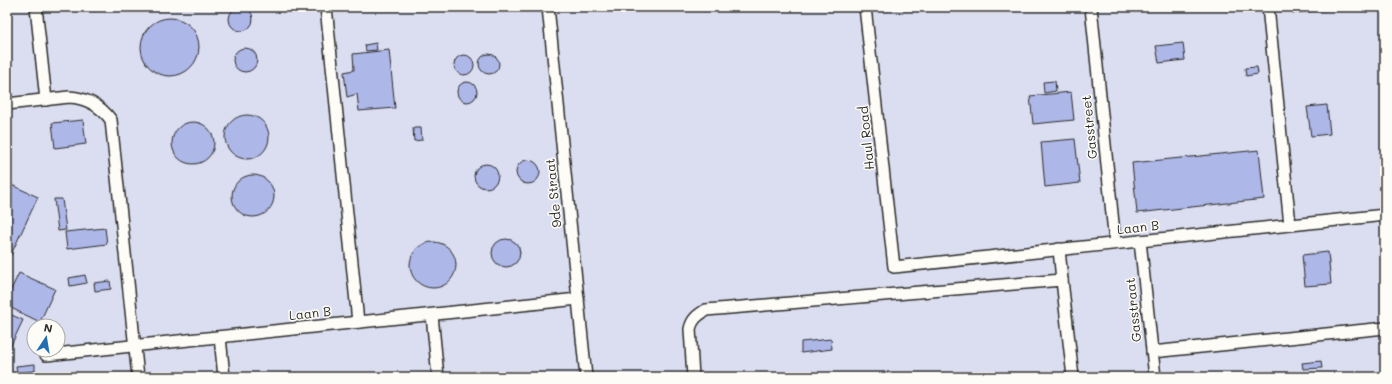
<svg xmlns="http://www.w3.org/2000/svg" width="1392" height="384" font-family="Mali,sans-serif">
<style>
.built{fill:#dadef0;fill-rule:evenodd}
.building{fill:#adb7e8;stroke:#2b2b2b}
.lines{fill:none;stroke-linecap:round;stroke-linejoin:round}
.lane-casing{stroke:#2b2b2b;stroke-width:14}
.lane{stroke:#fdfcf7;stroke-width:11}
.labels{text-anchor:middle;stroke-width:3;stroke-linejoin:round;paint-order:stroke}
.street-label{font-size:13px;fill:#2b2b2b;stroke:#fdfcf7}
</style>
<rect width="100%" height="100%" fill="#edeef4"/>
<filter id="ink" filterUnits="userSpaceOnUse"><feTurbulence type="fractalNoise" baseFrequency=".025" numOctaves="2"/><feDisplacementMap in="SourceGraphic" scale="8" xChannelSelector="R" yChannelSelector="G"/><feConvolveMatrix kernelMatrix="1 2 1 2 8 2 1 2 1" color-interpolation-filters="sRGB"/></filter>
<g filter="url(#ink)">
<path class="built" d="M7 7H1385V377H7ZM34 326H58V350H34Z"/>
<g class="building">
<polygon points="885,7 916,7 917,8 885,10"/>
<polygon points="1281,7 1326,7 1326,10 1293,13 1293,10 1282,11"/>
<circle cx="241" cy="19" r="12"/>
<circle cx="170" cy="47" r="29"/>
<polygon points="376,43 377,50 366,51 365,45"/>
<polygon points="1183,43 1185,60 1159,63 1156,46"/>
<circle cx="245" cy="60" r="12"/>
<polygon points="389,50 395,108 359,111 357,94 347,97 344,72 354,70 353,54"/>
<circle cx="489" cy="64" r="10"/>
<circle cx="464" cy="65" r="10"/>
<polygon points="1257,67 1258,74 1246,76 1245,68"/>
<polygon points="1055,81 1056,91 1044,93 1043,82"/>
<circle cx="467" cy="92" r="10"/>
<polygon points="1071,92 1074,120 1033,124 1030,96"/>
<polygon points="1327,105 1330,134 1311,136 1307,107"/>
<circle cx="247" cy="137" r="22"/>
<polygon points="83,120 86,144 55,148 52,123"/>
<circle cx="193" cy="143" r="21"/>
<polygon points="413,128 421,128 422,140 414,141"/>
<polygon points="1075,139 1080,183 1045,187 1041,142"/>
<polygon points="1259,150 1264,199 1137,213 1132,163"/>
<circle cx="528" cy="172" r="12"/>
<circle cx="486" cy="176" r="12"/>
<circle cx="253" cy="196" r="21"/>
<polygon points="7,183 38,197 7,263"/>
<polygon points="54,199 62,199 66,230 58,231"/>
<polygon points="105,228 107,244 67,249 65,232"/>
<circle cx="506" cy="253" r="14"/>
<circle cx="433" cy="265" r="23"/>
<polygon points="1328,252 1331,284 1305,286 1302,255"/>
<polygon points="19,273 55,289 40,322 7,306 7,298"/>
<polygon points="85,275 87,283 70,286 69,278"/>
<polygon points="110,281 111,289 95,291 94,283"/>
<polygon points="7,313 23,320 7,354"/>
<polygon points="831,339 832,349 801,353 801,342"/>
<polygon points="1321,361 1322,368 1303,369 1302,363"/>
<polygon points="35,364 35,371 17,373 16,366"/>
</g>
<g class="lines">
<g class="lane-casing">
<g id="lane">
<polyline points="36,7 46,100"/>
<polyline points="326,7 358,322"/>
<polyline points="548,7 586,377"/>
<polyline points="865,7 894,267 1385,215"/>
<polyline points="1091,7 1115,243"/>
<polyline points="1268,7 1290,225"/>
<path d="M7 104 69 97C87 98 100 105 111 120L138 377"/>
<polyline points="1140,241 1155,377"/>
<polyline points="1059,249 1062,280"/>
<polyline points="432,315 438,377"/>
<polyline points="220,337 224,377"/>
<polyline points="1152,352 1385,328"/>
<polyline points="46,355 578,299"/>
<path d="M693 377 690 329C692 319 698 315 706 310L1062 280 1073 377"/>
</g>
</g>
<use href="#lane" class="lane"/>
</g>
</g>
<g class="labels">
<g class="street-label">
<text transform="translate(1089 127) rotate(-96)" y="5">Gasstreet</text>
<text transform="translate(866 138) rotate(-96)" y="5">Haul Road</text>
<text transform="translate(553 193) rotate(-96)" y="5">9de Straat</text>
<text transform="translate(1138 227) rotate(-6)" y="5">Laan B</text>
<text transform="translate(1133 310) rotate(-96)" y="5">Gasstraat</text>
<text transform="translate(310 313) rotate(-6)" y="5">Laan B</text>
</g>
</g>
<rect width="1392" height="384" fill="none" stroke="#fdfcf7" stroke-width="24"/>
<rect x="12" y="12" width="1368" height="360" fill="none" stroke="#2b2b2b" stroke-width="1.5" filter="url(#ink)"/>
<g transform="translate(46 338) rotate(12)"><circle r="19" fill="#fdfcf7" stroke="#a9a8a5"/>
<path d="M0-3L7 15L0 10L-7 15Z" fill="#1f6fb2"/>
<text y="-6" font-size="11" font-weight="bold" text-anchor="middle" fill="#2b2b2b">N</text>
</g>
</svg>
